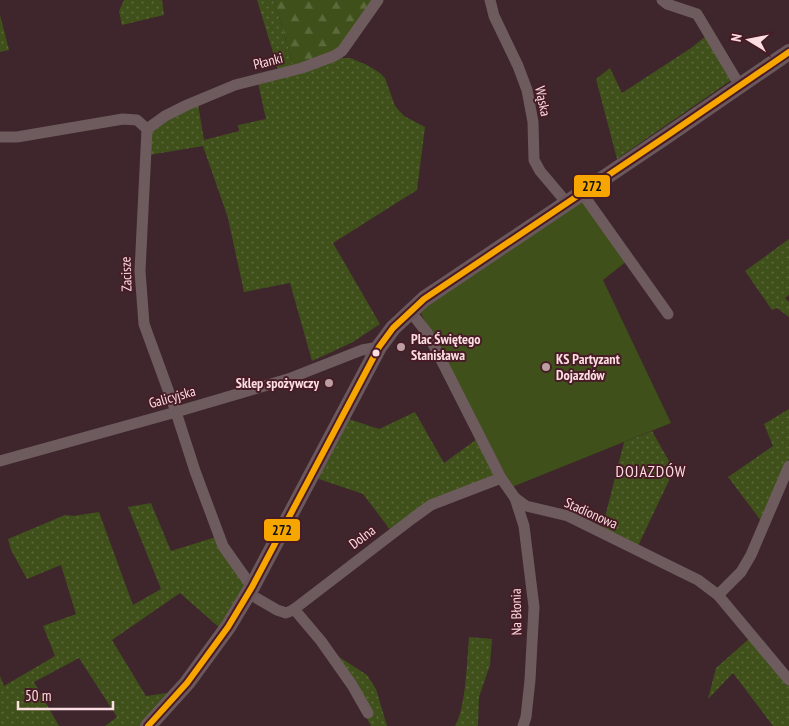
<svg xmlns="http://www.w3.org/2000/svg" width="789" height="726" font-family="'PT Sans Narrow',sans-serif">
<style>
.grass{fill:url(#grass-dots)}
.forest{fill:url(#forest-firs)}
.pitch{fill:#3f501a}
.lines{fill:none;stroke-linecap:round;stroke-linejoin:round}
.street{stroke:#6e5b5e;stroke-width:11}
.secondary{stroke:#6b585c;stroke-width:16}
.bus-1-casing{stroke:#481c26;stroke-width:10}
.bus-1{stroke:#f7a600;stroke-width:6}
.poi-dot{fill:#ba9ea2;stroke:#481c26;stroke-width:2}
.bus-dot{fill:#fcdee2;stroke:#481c26;stroke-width:2}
.labels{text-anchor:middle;stroke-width:4;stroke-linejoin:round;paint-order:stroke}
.street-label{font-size:14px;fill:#fcdee2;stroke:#481c26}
.poi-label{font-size:14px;font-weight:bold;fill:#fcdee2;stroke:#481c26;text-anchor:start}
.quarter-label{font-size:16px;letter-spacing:1px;fill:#fcdee2;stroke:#481c26}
.line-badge{stroke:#481c26;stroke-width:2}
.pale-badge-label{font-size:14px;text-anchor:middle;font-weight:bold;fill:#111}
</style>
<defs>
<pattern id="grass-dots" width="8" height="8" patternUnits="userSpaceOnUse" patternTransform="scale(1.25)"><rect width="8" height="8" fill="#3f501a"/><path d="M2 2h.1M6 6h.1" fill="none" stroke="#5c693b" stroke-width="1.8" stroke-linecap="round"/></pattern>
<pattern id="forest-firs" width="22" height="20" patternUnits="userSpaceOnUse" patternTransform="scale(1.25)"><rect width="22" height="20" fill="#3f501a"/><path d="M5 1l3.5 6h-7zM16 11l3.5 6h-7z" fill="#5c693b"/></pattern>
</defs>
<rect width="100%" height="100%" fill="#3e262c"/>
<g class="grass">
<polygon points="124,0 162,0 164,15 122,25 119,11"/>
<polygon points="257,0 274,0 294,67 279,72"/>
<polygon points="0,15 9,50 0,52"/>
<polygon points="706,36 733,79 617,159 596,79 610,68 622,93 691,48"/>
<polygon points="338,58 350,58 367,65 380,73 385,78 395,106 404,116 425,127 417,190 333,243 380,324 353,342 312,361 290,283 244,292 228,218 203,146 149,155 151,130 198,104 204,140 239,131 238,125 266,119 258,83"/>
<polygon points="789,239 789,295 785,298 789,302 789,317 777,308 772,310 745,271"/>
<polygon points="789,409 789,459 762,522 728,477 773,446 764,424"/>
<polygon points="415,412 444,463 477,439 496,477 391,531 363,494 316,478 349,419 379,429"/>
<polygon points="652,431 674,470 638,546 602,529 624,442"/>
<polygon points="151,503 171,551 216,537 248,588 222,630 180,593 112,640 146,696 175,692 142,726 105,726 117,717 79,658 34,682 59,726 0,726 0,676 4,686 55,656 43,626 76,614 61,565 27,579 11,550 8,539 65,515 73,516 99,512 133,605 161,589 128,507"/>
<path d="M469 637 492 639 490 665 479 697 478 726H455C466 708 467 660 469 637Z"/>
<polygon points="750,638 789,685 789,726 773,726 733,673 708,699 716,668"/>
<polygon points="333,653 367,675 376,689 387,726 371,726"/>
</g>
<polygon class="forest" points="274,0 375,0 335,53 294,67"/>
<polygon class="pitch" points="581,197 627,261 603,280 671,423 512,487 419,310"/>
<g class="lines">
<g class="street">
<polyline points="490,0 494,16 518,66 527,90 533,122 534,160 540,171 567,203"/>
<polyline points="662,0 667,4 697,14 740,86"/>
<polyline points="147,129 140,271 144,324 175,409 195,471 223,546 252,587"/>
<polyline points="147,129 165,116 187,105 235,85 302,68 334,56 342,51 378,0"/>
<polyline points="0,137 17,137 123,119 137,120 147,129"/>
<polyline points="582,193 668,314"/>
<polyline points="410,311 428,334 501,478 515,498 526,506 568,516 698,580 718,595 789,680"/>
<polyline points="0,461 176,412 288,379 362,350 379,347"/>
<polyline points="515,498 524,526 534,607 530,680 526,717 523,726"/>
<polyline points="248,593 277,610 286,613 293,610 413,518 431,505 501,478"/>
<polyline points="718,595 741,572 751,555 789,466"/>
<polyline points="294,609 321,641 352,685 368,713"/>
</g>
<polyline class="secondary" points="148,726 187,683 228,627 252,587 379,347 393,328 424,299 668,135 789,52"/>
<g class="bus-1-casing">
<polyline id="bus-1" points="148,726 187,683 228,627 252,587 379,347 393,328 424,299 668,135 789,52"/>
</g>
<use href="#bus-1" class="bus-1"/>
</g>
<g class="poi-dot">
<circle cx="401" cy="347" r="5"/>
<circle cx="546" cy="367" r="5"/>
<circle cx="329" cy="383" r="5"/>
</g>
<circle class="bus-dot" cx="376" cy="353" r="4.5"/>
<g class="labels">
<g class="street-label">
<text transform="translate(268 61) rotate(-14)" y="5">Płanki</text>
<text transform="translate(543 101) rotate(78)" y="5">Wąska</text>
<text transform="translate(126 274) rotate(-92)" y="5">Zacisze</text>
<text transform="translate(172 397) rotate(-16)" y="5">Galicyjska</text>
<text transform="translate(591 513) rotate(24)" y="5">Stadionowa</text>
<text transform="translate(362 537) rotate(-37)" y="5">Dolna</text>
<text transform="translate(516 612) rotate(-91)" y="5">Na Błonia</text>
</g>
<g class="poi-label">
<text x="411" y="344">Plac Świętego<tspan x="411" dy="16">Stanisława</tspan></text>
<text x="556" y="364">KS Partyzant<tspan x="556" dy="16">Dojazdów</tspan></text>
<text x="319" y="388" text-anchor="end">Sklep spożywczy</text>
</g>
<g class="quarter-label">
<text x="651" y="477">DOJAZDÓW</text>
</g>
</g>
<g class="line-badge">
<rect x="573" y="174" width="38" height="24" rx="5" fill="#f7a600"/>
<rect x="263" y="518" width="38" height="24" rx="5" fill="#f7a600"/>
</g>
<g class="pale-badge-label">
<text x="592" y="191">272</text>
<text x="282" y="535">272</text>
</g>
<g transform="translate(749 40) rotate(280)" stroke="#481c26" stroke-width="4" paint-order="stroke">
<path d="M0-4L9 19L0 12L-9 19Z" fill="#fcdee2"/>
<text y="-8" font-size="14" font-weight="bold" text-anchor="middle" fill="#fcdee2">N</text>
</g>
<path d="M18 701v8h95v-8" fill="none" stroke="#fcdee2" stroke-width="2.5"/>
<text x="25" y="701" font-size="15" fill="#fcdee2" stroke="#481c26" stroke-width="4" paint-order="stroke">50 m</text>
</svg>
